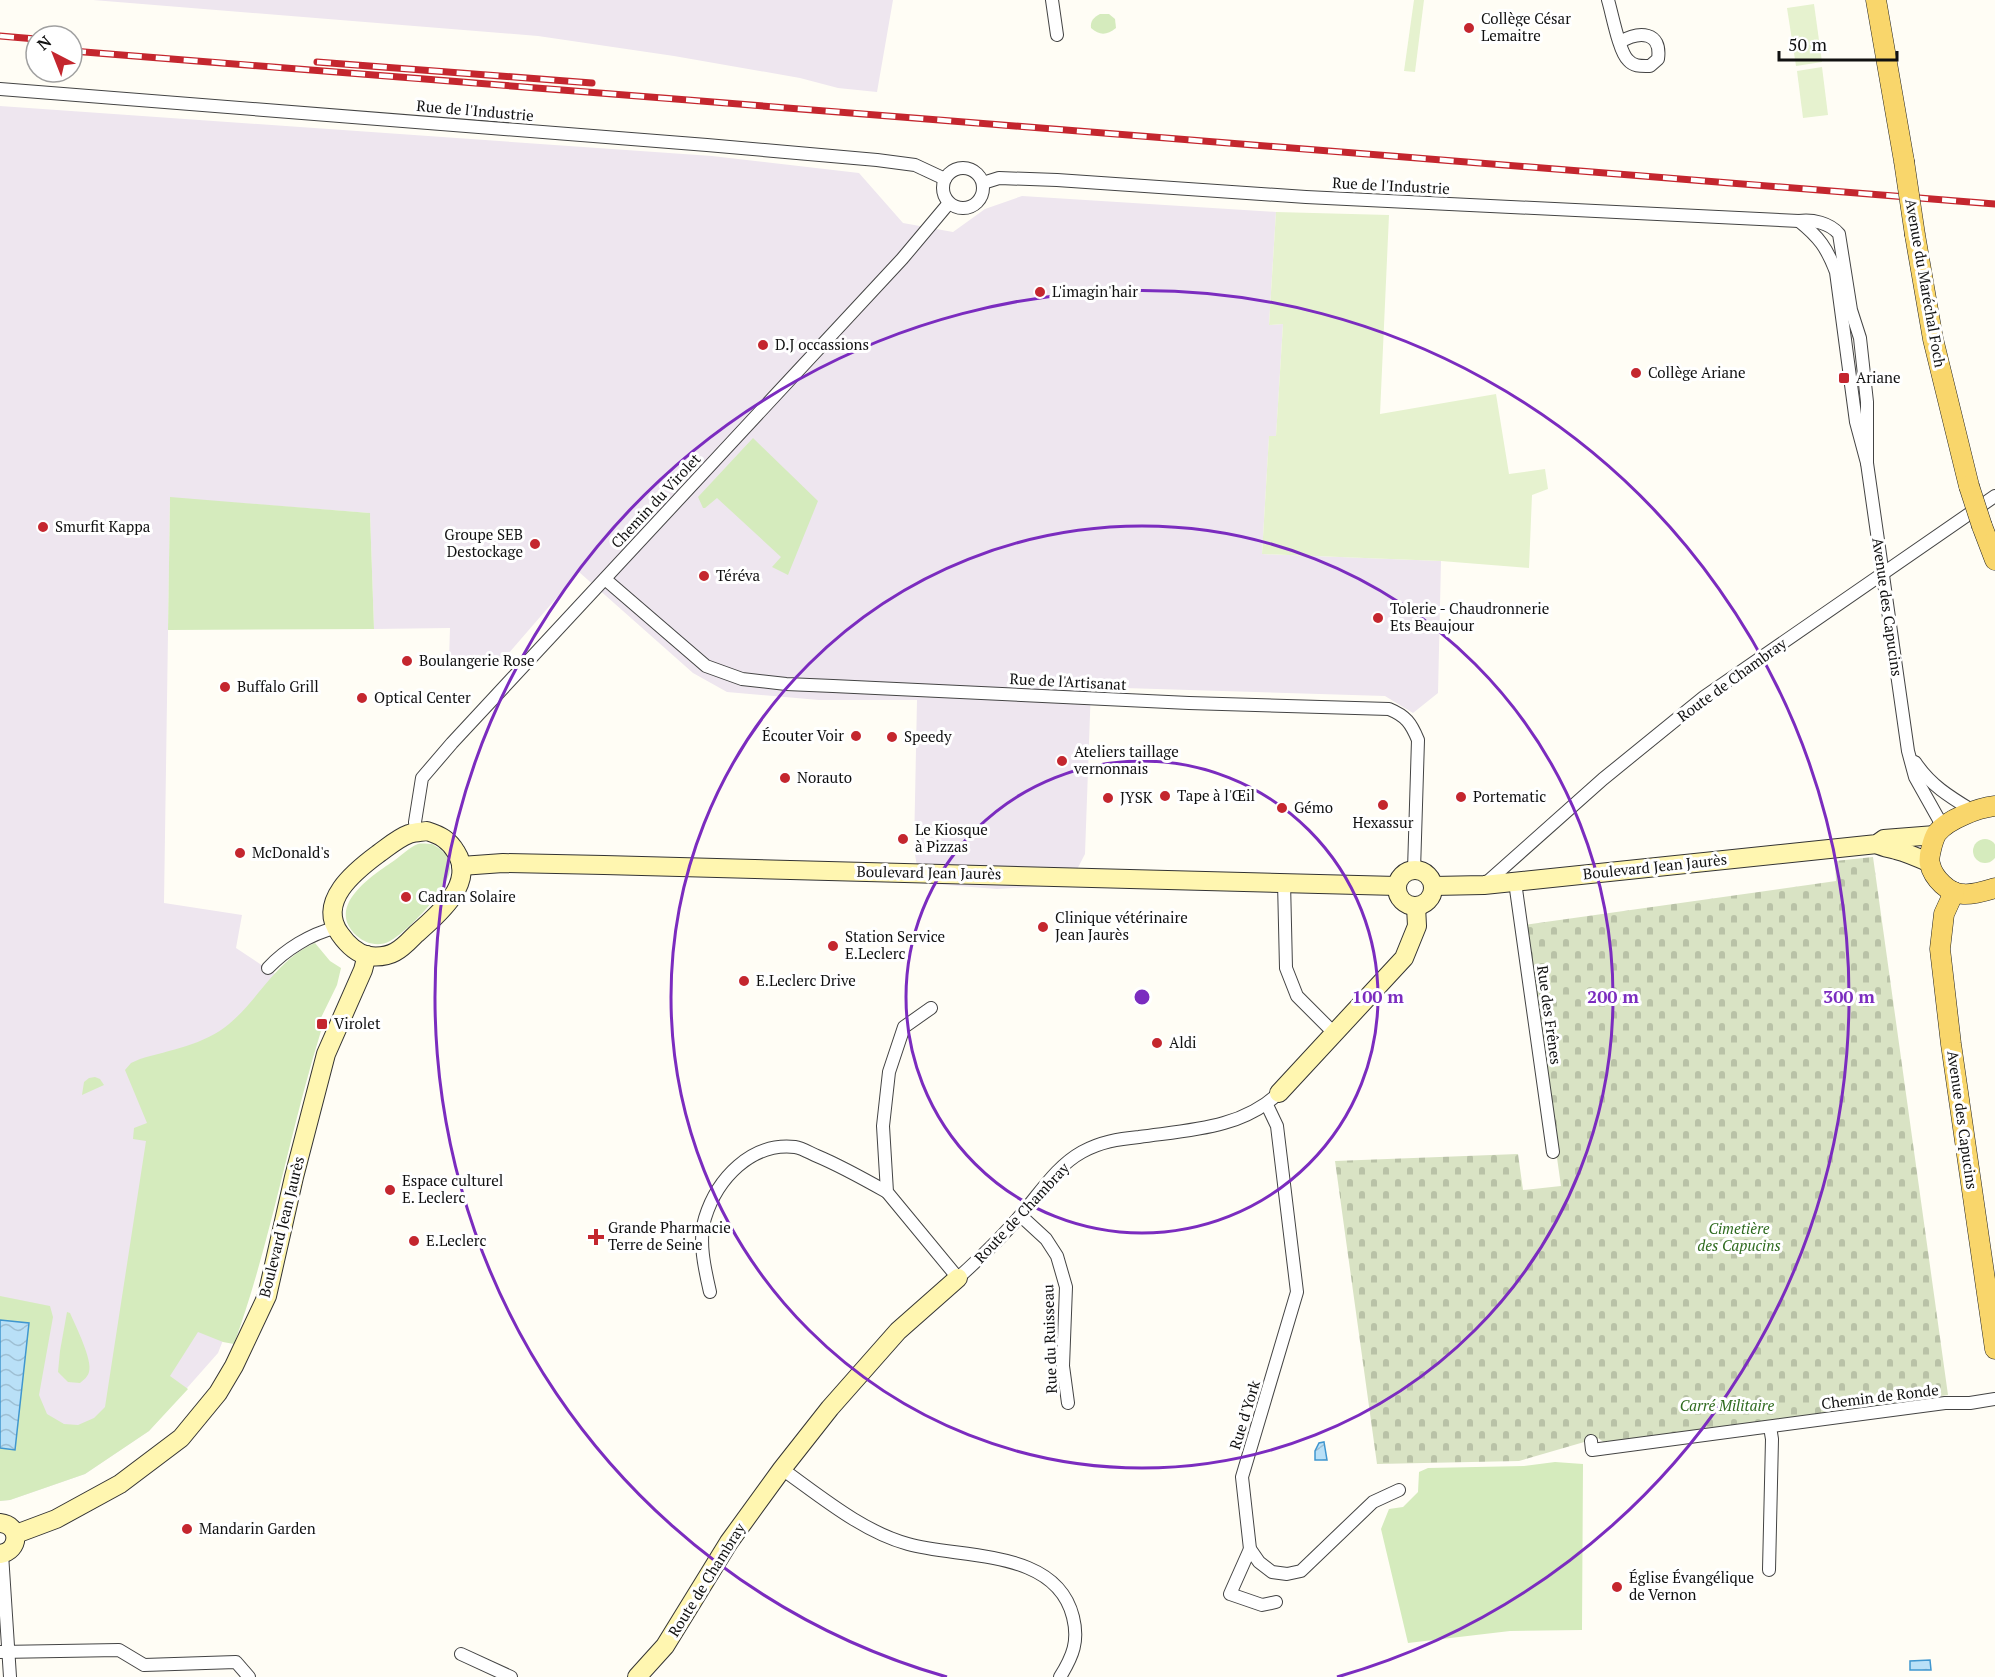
<svg xmlns="http://www.w3.org/2000/svg" width="1995" height="1677" font-family="'PT Serif',serif">
<style>
.industrial{fill:#eee6ef}
.grass{fill:#d5ebbd}
.cemetery{fill:url(#cemetery-stones)}
.pitch{fill:#e6f2cf}
.water{fill:url(#water-waves);stroke:#3f96cf;stroke-width:1.5}
.lines{fill:none;stroke-linecap:round;stroke-linejoin:round}
.street-casing{stroke:#444;stroke-width:14}
.secondary-casing{stroke:#333;stroke-width:20}
.primary-casing{stroke:#222;stroke-width:21}
.street{stroke:#fff;stroke-width:12}
.secondary{stroke:#fff6b0;stroke-width:18}
.primary{stroke:#f9d66b;stroke-width:20}
.rail-casing{stroke:#c4262e;stroke-width:7}
.rail{stroke:#fff;stroke-width:4.5;stroke-dasharray:14;stroke-linecap:butt}
.primary-bridge-casing{stroke:#222;stroke-width:21;stroke-linecap:butt}
.primary-bridge{stroke:#f9d66b;stroke-width:20}
.ring{fill:none;stroke:#7b2cbf;stroke-width:3}
.poi-dot{fill:#c4262e;stroke:#fff;stroke-width:2}
.labels{text-anchor:middle;stroke-width:6;stroke-linejoin:round;paint-order:stroke}
.poi-label{font-size:15px;fill:#111;stroke:#fff;text-anchor:start}
.street-label{font-size:15px;fill:#111;stroke:#fff}
.park-label{font-size:15px;font-style:italic;fill:#2f6b1f;stroke:#fff}
.centre{fill:#7b2cbf;stroke:#fff;stroke-width:3}
.ring-label{font-size:18px;text-anchor:middle;font-weight:bold;fill:#7b2cbf;stroke:#fff;stroke-width:6;stroke-linejoin:round;paint-order:stroke}
</style>
<defs>
<pattern id="cemetery-stones" width="16" height="16" patternUnits="userSpaceOnUse" patternTransform="scale(1.5)"><rect width="16" height="16" fill="#d9e3c4"/><path d="M2 7V4a2 2 0 0 1 4 0v3zM10 15v-3a2 2 0 0 1 4 0v3z" fill="#b9c2a7"/></pattern>
<pattern id="water-waves" width="16" height="10" patternUnits="userSpaceOnUse" patternTransform="scale(1.5)"><rect width="16" height="10" fill="#b9e0f7"/><path d="M0 5q4-4 8 0t8 0" fill="none" stroke="#9ebfd3"/></pattern>
</defs>
<rect width="100%" height="100%" fill="#fffdf5"/>
<g class="industrial">
<polygon points="93,0 893,0 877,92 838,88 800,78 674,56 538,36"/>
<polygon points="0,106 712,156 859,173 903,223 953,232 985,209 1022,196 1276,212 1269,325 1283,324 1276,437 1269,437 1262,554 1441,561 1438,693 1413,713 1385,696 1091,687 1085,854 1069,885 997,889 920,883 914,849 917,700 819,700 727,692 693,673 579,572 496,668 480,661 449,660 450,628 374,629 370,513 170,498 164,903 242,915 236,948 295,987 242,1292 218,1353 149,1431 85,1474 10,1500 0,1501"/>
</g>
<g class="grass">
<path d="M1100 14H1109L1115 19 1116 28C1107 35 1100 36 1091 28 1090 21 1094 17 1100 14Z"/>
<polygon points="753,438 818,501 788,575 772,567 781,557 717,498 705,508 703,508 698,497"/>
<polygon points="170,497 370,513 374,629 168,630"/>
<circle cx="1985" cy="851" r="12"/>
<path d="M432 844C441 849 450 855 450 868 451 887 407 932 390 941 379 947 366 944 357 936 324 906 373 875 395 860 402 855 410 847 418 844 422 843 428 844 432 844Z"/>
<path d="M315 943 330 961 341 968 337 985 316 1028 321 1031C289 1134 271 1242 234 1344L223 1342 198 1332 170 1376 188 1389 149 1431 85 1474 10 1500 0 1501V1296L50 1306 53 1317 39 1395 47 1414 64 1424 78 1425 94 1418 105 1407 146 1141 133 1139 134 1128 147 1123 125 1070 131 1063 140 1059C170 1050 204 1045 229 1024 260 998 277 959 315 943Z"/>
<polygon points="95,1077 100,1079 104,1085 82,1095 84,1082 89,1078"/>
<path d="M67 1312 70 1313C75 1325 93 1360 89 1372 88 1376 84 1380 80 1383L68 1382 58 1372 60 1351Z"/>
<polygon points="1555,1462 1583,1464 1582,1630 1510,1631 1408,1643 1381,1529 1389,1509 1403,1507 1418,1492 1419,1472 1428,1468 1524,1466"/>
</g>
<polygon class="cemetery" points="1873,857 1948,1395 1613,1443 1605,1443 1598,1438 1519,1461 1377,1464 1335,1161 1518,1154 1523,1190 1561,1186 1524,925 1836,881 1835,861"/>
<g class="pitch">
<polygon points="1414,0 1424,0 1415,72 1404,71"/>
<polygon points="1814,4 1822,62 1796,66 1787,8"/>
<polygon points="1822,67 1828,115 1803,118 1797,71"/>
<polygon points="1276,212 1389,215 1380,414 1496,394 1509,474 1545,469 1548,489 1532,495 1529,568 1441,561 1262,554 1269,436 1276,436 1283,324 1269,325"/>
</g>
<g class="water">
<polygon points="0,1320 29,1323 15,1450 0,1448"/>
<polygon points="1324,1442 1327,1460 1315,1460 1315,1451 1319,1443"/>
<polygon points="1930,1660 1931,1670 1910,1670 1910,1661"/>
</g>
<g class="lines">
<g class="street-casing">
<g id="street">
<polyline points="1052,0 1057,35"/>
<path d="M1608 0C1612 13 1619 52 1628 60 1634 67 1642 66 1650 66L1658 59C1662 31 1639 31 1620 42"/>
<polyline points="0,89 707,145 877,160 915,165 945,179"/>
<circle cx="963" cy="188" r="20"/>
<path d="M983 183 999 178 1057 180 1306 197 1799 221C1812 219 1830 223 1839 234L1851 310 1860 338 1867 402V463"/>
<path d="M1799 221C1819 237 1827 248 1836 272L1856 422 1867 463 1908 751 1915 777 1943 827"/>
<path d="M605 579 706 666 742 679 786 684 833 686 1189 703 1389 709C1406 716 1411 723 1418 740L1414 870"/>
<path d="M1915 762C1930 785 1950 797 1973 811"/>
<polyline points="416,833 415,822 422,778 452,743 902,259 949,203"/>
<polyline points="1284,882 1286,968 1297,996 1335,1034"/>
<polyline points="1515,882 1553,1152"/>
<polyline points="1485,884 1603,779 1704,697 1995,496"/>
<path d="M268 968C285 950 310 934 335 928"/>
<path d="M931 1008 904 1027 889 1072 883 1126 887 1192 958 1278C979 1259 1000 1239 1019 1217 1039 1195 1055 1167 1082 1152 1100 1142 1118 1139 1139 1137 1188 1130 1241 1129 1279 1093"/>
<polyline points="1267,1105 1277,1126 1297,1292 1242,1477 1250,1549 1259,1562 1272,1572 1287,1574 1301,1571 1373,1502 1399,1490"/>
<polyline points="1021,1216 1046,1239 1057,1256 1066,1287 1063,1366 1068,1403"/>
<path d="M710 1292C705 1270 698 1241 705 1218 717 1179 751 1142 795 1147 802 1148 810 1153 817 1156 841 1166 864 1179 887 1192"/>
<polyline points="1591,1441 1592,1450 1945,1403 1970,1403 1995,1399"/>
<path d="M782 1469C820 1496 863 1532 908 1544 961 1559 1056 1548 1073 1617 1079 1641 1073 1656 1060 1677"/>
<polyline points="1250,1549 1230,1594 1262,1605 1276,1602"/>
<polyline points="2,1554 10,1677"/>
<polyline points="1769,1570 1772,1439 1770,1427"/>
<polyline points="0,1652 119,1650 144,1665 236,1662 249,1677"/>
<polyline points="461,1654 511,1677"/>
</g>
</g>
<g class="secondary-casing">
<g id="secondary">
<path d="M427 831C440 835 449 840 456 852 476 883 438 915 416 934 410 940 403 948 395 952 388 956 377 957 368 956 356 953 347 944 340 934 316 902 355 871 378 854 388 847 398 838 409 834 415 832 421 832 427 831Z"/>
<path d="M1877 844C1884 848 1889 848 1896 850 1908 853 1919 858 1930 863"/>
<polyline points="461,866 503,863 604,865 1397,886"/>
<circle cx="1415" cy="888" r="18"/>
<polyline points="1433,886 1484,885 1877,844 1884,839 1935,835"/>
<polyline points="1279,1093 1404,958 1417,926 1416,906"/>
<path d="M0 1523C21 1525 20 1551 0 1554"/>
<polyline points="16,1534 56,1519 120,1484 181,1438 218,1393 234,1366 267,1296 294,1177 326,1054 363,970 367,955"/>
<polyline points="637,1677 665,1646 729,1542 782,1469 830,1408 898,1331 958,1278"/>
</g>
</g>
<g class="primary-casing">
<g id="primary">
<polyline points="1876,0 1904,161"/>
<polyline points="1915,235 1933,339 1969,486"/>
<polyline points="1982,526 1995,560"/>
<path d="M1995 806C1978 808 1948 819 1937 833 1933 839 1928 858 1930 864 1933 878 1949 894 1963 894 1973 895 1985 891 1995 888"/>
<polyline points="1954,892 1944,914 1940,949 1951,1044 1995,1349"/>
</g>
</g>
<use href="#street" class="street"/>
<use href="#secondary" class="secondary"/>
<use href="#primary" class="primary"/>
<g class="rail-casing">
<g id="rail">
<polyline points="0,36 36,39"/>
<polyline points="72,51 1995,204"/>
<polyline points="317,62 592,83"/>
</g>
</g>
<use href="#rail" class="rail"/>
<g class="primary-bridge-casing">
<g id="primary-bridge">
<polyline points="1904,161 1915,235"/>
<polyline points="1969,486 1982,526"/>
</g>
</g>
<use href="#primary-bridge" class="primary-bridge"/>
</g>
<g class="ring">
<circle cx="1142" cy="997" r="236"/>
<circle cx="1142" cy="997" r="471"/>
<path d="M947 1677A707 707 0 1 1 1337 1677"/>
</g>
<g class="poi-dot">
<circle cx="1469" cy="28" r="6"/>
<circle cx="1040" cy="292" r="6"/>
<circle cx="763" cy="345" r="6"/>
<circle cx="1636" cy="373" r="6"/>
<rect x="1838" y="372" width="12" height="12" rx="3"/>
<circle cx="43" cy="527" r="6"/>
<circle cx="535" cy="544" r="6"/>
<circle cx="704" cy="576" r="6"/>
<circle cx="1378" cy="618" r="6"/>
<circle cx="407" cy="661" r="6"/>
<circle cx="225" cy="687" r="6"/>
<circle cx="362" cy="698" r="6"/>
<circle cx="856" cy="736" r="6"/>
<circle cx="892" cy="737" r="6"/>
<circle cx="1062" cy="761" r="6"/>
<circle cx="785" cy="778" r="6"/>
<circle cx="1165" cy="796" r="6"/>
<circle cx="1461" cy="797" r="6"/>
<circle cx="1108" cy="798" r="6"/>
<circle cx="1383" cy="805" r="6"/>
<circle cx="1282" cy="808" r="6"/>
<circle cx="903" cy="839" r="6"/>
<circle cx="240" cy="853" r="6"/>
<circle cx="406" cy="897" r="6"/>
<circle cx="1043" cy="927" r="6"/>
<circle cx="833" cy="946" r="6"/>
<circle cx="744" cy="981" r="6"/>
<rect x="316" y="1018" width="12" height="12" rx="3"/>
<circle cx="1157" cy="1043" r="6"/>
<circle cx="390" cy="1190" r="6"/>
<path d="M593 1228h6v6h6v6h-6v6h-6v-6h-6v-6h6z"/>
<circle cx="414" cy="1241" r="6"/>
<circle cx="187" cy="1529" r="6"/>
<circle cx="1617" cy="1587" r="6"/>
</g>
<g class="labels">
<g class="poi-label">
<text x="1481" y="24">Collège César<tspan x="1481" dy="17">Lemaitre</tspan></text>
<text x="1052" y="297">L'imagin'hair</text>
<text x="775" y="350">D.J occassions</text>
<text x="1648" y="378">Collège Ariane</text>
<text x="1856" y="383">Ariane</text>
<text x="55" y="532">Smurfit Kappa</text>
<text x="523" y="540" text-anchor="end">Groupe SEB<tspan x="523" dy="17">Destockage</tspan></text>
<text x="716" y="581">Téréva</text>
<text x="1390" y="614">Tolerie - Chaudronnerie<tspan x="1390" dy="17">Ets Beaujour</tspan></text>
<text x="419" y="666">Boulangerie Rose</text>
<text x="237" y="692">Buffalo Grill</text>
<text x="374" y="703">Optical Center</text>
<text x="844" y="741" text-anchor="end">Écouter Voir</text>
<text x="904" y="742">Speedy</text>
<text x="1074" y="757">Ateliers taillage<tspan x="1074" dy="17">vernonnais</tspan></text>
<text x="797" y="783">Norauto</text>
<text x="1177" y="801">Tape à l'Œil</text>
<text x="1473" y="802">Portematic</text>
<text x="1120" y="803">JYSK</text>
<text x="1294" y="813">Gémo</text>
<text x="1383" y="828" text-anchor="middle">Hexassur</text>
<text x="915" y="835">Le Kiosque<tspan x="915" dy="17">à Pizzas</tspan></text>
<text x="252" y="858">McDonald's</text>
<text x="418" y="902">Cadran Solaire</text>
<text x="1055" y="923">Clinique vétérinaire<tspan x="1055" dy="17">Jean Jaurès</tspan></text>
<text x="845" y="942">Station Service<tspan x="845" dy="17">E.Leclerc</tspan></text>
<text x="756" y="986">E.Leclerc Drive</text>
<text x="334" y="1029">Virolet</text>
<text x="1169" y="1048">Aldi</text>
<text x="402" y="1186">Espace culturel<tspan x="402" dy="17">E. Leclerc</tspan></text>
<text x="608" y="1233">Grande Pharmacie<tspan x="608" dy="17">Terre de Seine</tspan></text>
<text x="426" y="1246">E.Leclerc</text>
<text x="199" y="1534">Mandarin Garden</text>
<text x="1629" y="1583">Église Évangélique<tspan x="1629" dy="17">de Vernon</tspan></text>
</g>
<g class="street-label">
<text transform="translate(475 111) rotate(5)" y="5">Rue de l'Industrie</text>
<text transform="translate(1391 186) rotate(3)" y="5">Rue de l'Industrie</text>
<text transform="translate(1925 283) rotate(80)" y="5">Avenue du Maréchal Foch</text>
<text transform="translate(656 501) rotate(-47)" y="5">Chemin du Virolet</text>
<text transform="translate(1887 607) rotate(82)" y="5">Avenue des Capucins</text>
<text transform="translate(1732 680) rotate(-36)" y="5">Route de Chambray</text>
<text transform="translate(1068 682) rotate(3)" y="5">Rue de l'Artisanat</text>
<text transform="translate(1655 867) rotate(-6)" y="5">Boulevard Jean Jaurès</text>
<text transform="translate(929 873) rotate(1)" y="5">Boulevard Jean Jaurès</text>
<text transform="translate(1549 1015) rotate(82)" y="5">Rue des Frênes</text>
<text transform="translate(1962 1120) rotate(82)" y="5">Avenue des Capucins</text>
<text transform="translate(1022 1213) rotate(-47)" y="5">Route de Chambray</text>
<text transform="translate(282 1227) rotate(-76)" y="5">Boulevard Jean Jaurès</text>
<text transform="translate(1050 1339) rotate(-92)" y="5">Rue du Ruisseau</text>
<text transform="translate(1880 1397) rotate(-7)" y="5">Chemin de Ronde</text>
<text transform="translate(1245 1415) rotate(-73)" y="5">Rue d'York</text>
<text transform="translate(707 1580) rotate(-58)" y="5">Route de Chambray</text>
</g>
<g class="park-label">
<text x="1739" y="1234">Cimetière<tspan x="1739" dy="17">des Capucins</tspan></text>
<text x="1727" y="1411">Carré Militaire</text>
</g>
</g>
<circle cx="1142" cy="997" r="9" class="centre"/>
<g class="ring-label">
<text x="1378" y="1003">100 m</text>
<text x="1613" y="1003">200 m</text>
<text x="1849" y="1003">300 m</text>
</g>
<g transform="translate(54 54) rotate(318)"><circle r="28" fill="#ffffff" stroke="#a0a0a0" stroke-width="1.5"/>
<path d="M0-4.5L10 22L0 15L-10 22Z" fill="#c4262e"/>
<text y="-9" font-size="16" font-weight="bold" text-anchor="middle" fill="#111111">N</text>
</g>
<path d="M1779 51v9h118v-9" fill="none" stroke="#111111" stroke-width="3"/>
<text x="1788" y="51" font-size="18" fill="#111111" stroke="#ffffff" stroke-width="4.5" paint-order="stroke">50 m</text>
</svg>
